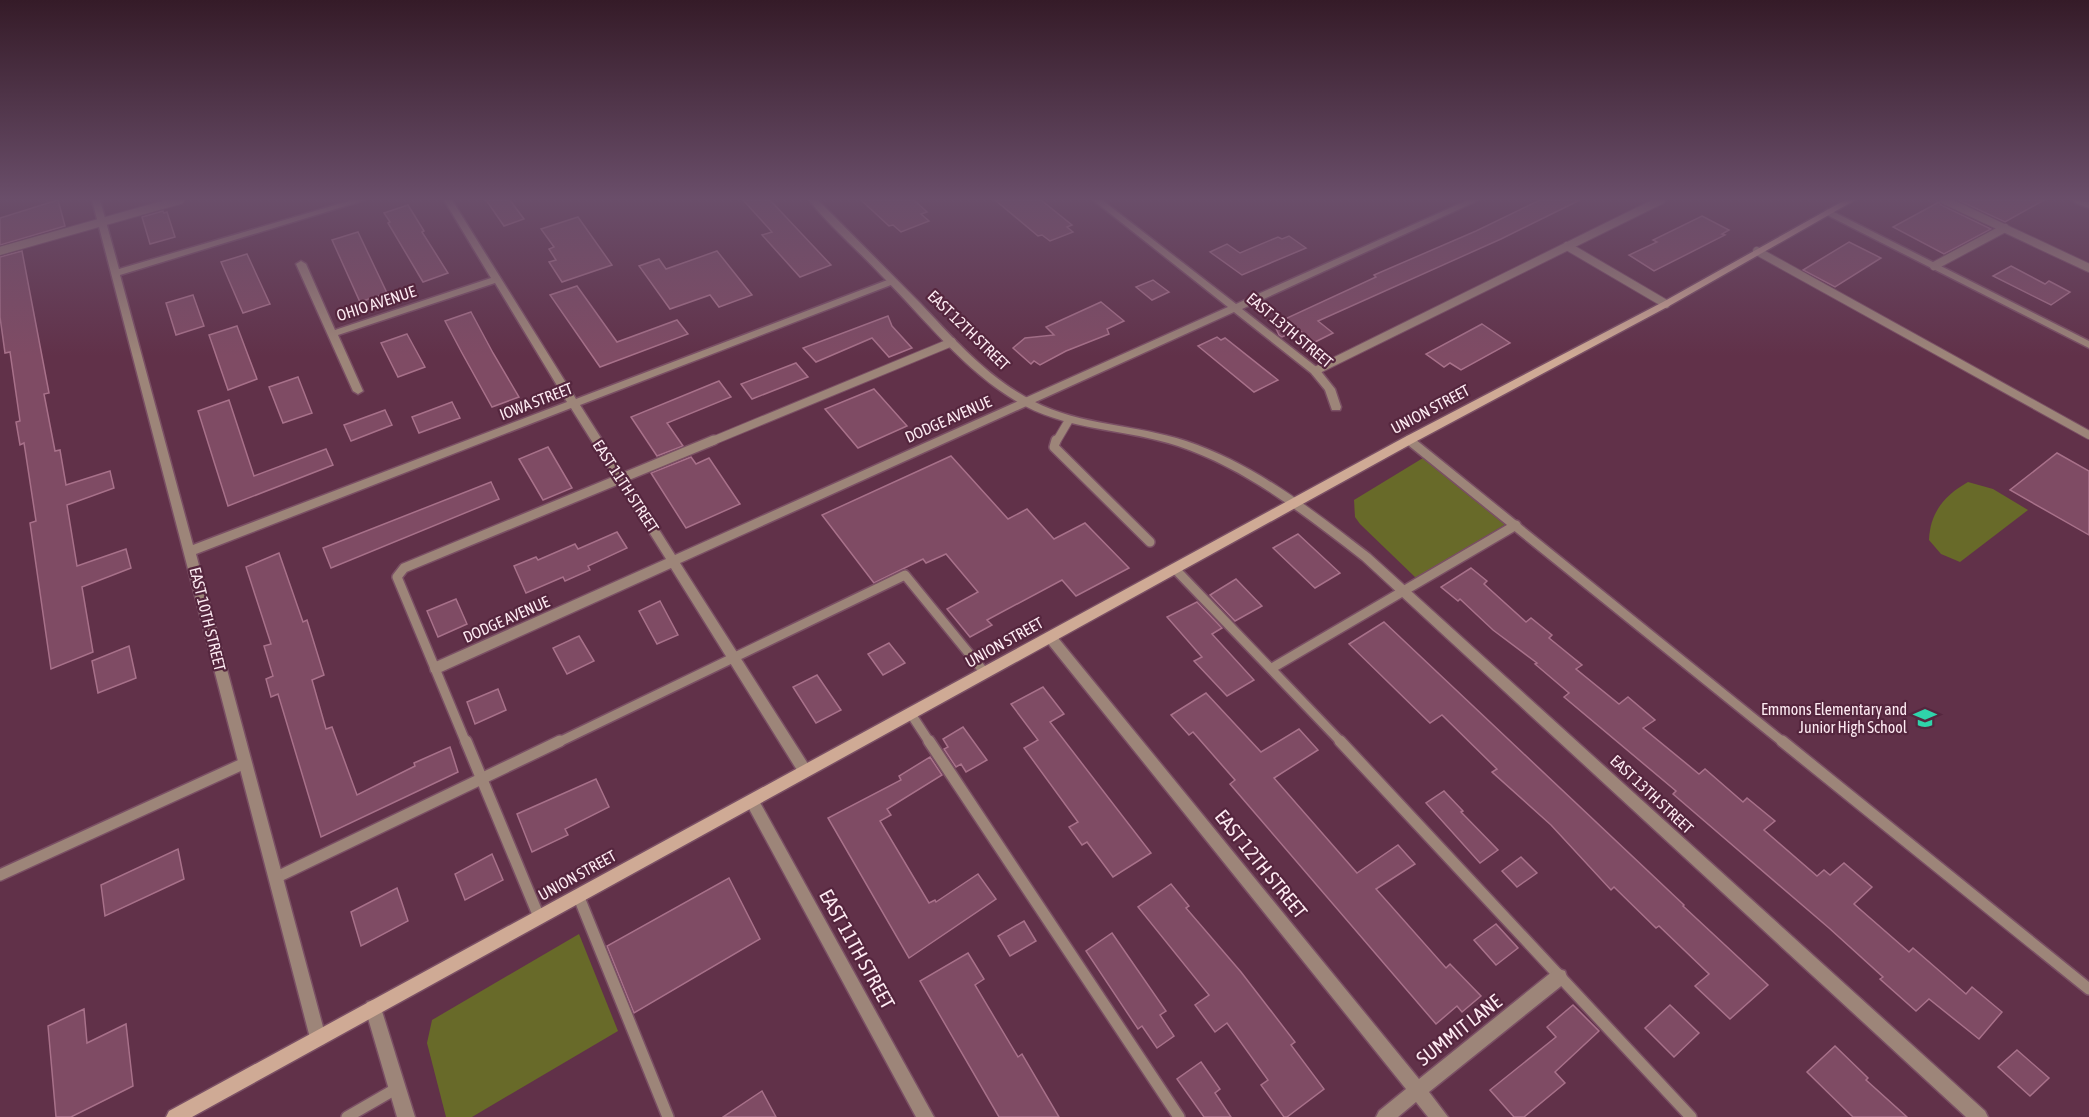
<svg xmlns="http://www.w3.org/2000/svg" width="2089" height="1117" font-family="'Asap Condensed',sans-serif">
<style>
.green{fill:#686a29}
.building{fill:#7f4b64;stroke:#a8718a;stroke-width:1.5}
.lines{fill:none;stroke-linecap:round;stroke-linejoin:round}
.service-far2-casing{stroke:#7a4f64;stroke-width:10}
.service-far1-casing{stroke:#7a4f64;stroke-width:12}
.service-casing{stroke:#7a4f64;stroke-width:14}
.minor-casing{stroke:#7a4f64;stroke-width:3}
.tertiary-casing{stroke:#7a4f64;stroke-width:3}
.secondary-casing{stroke:#7a4f64;stroke-width:3}
.service-far2{stroke:#9d8579;stroke-width:8}
.service-far1{stroke:#9d8579;stroke-width:9}
.service{stroke:#9d8579;stroke-width:11}
.minor{fill:#9d8579;fill-rule:evenodd}
.tertiary{fill:#9d8579;fill-rule:evenodd}
.secondary{fill:#cfaa95;fill-rule:evenodd}
.labels{text-anchor:middle;stroke-width:4.5;stroke-linejoin:round;paint-order:stroke}
.street-label{font-size:16px;fill:#fdeaf2;stroke:#55263e}
.poi-label{font-size:16px;fill:#fdeaf2;stroke:#55263e;text-anchor:end}
.near-street-label{font-size:20px;fill:#fdeaf2;stroke:#55263e}
</style>
<rect width="100%" height="100%" fill="#613149"/>
<g class="green">
<polygon points="1423,458 1506,524 1416,578 1360,524 1355,517 1354,500"/>
<path d="M1968 482 1993 489 2028 510 1960 562 1941 554 1929 540C1930 512 1945 495 1968 482Z"/>
<polygon points="579,934 618,1031 472,1117 446,1117 427,1043 432,1020"/>
</g>
<g class="building">
<polygon points="58,200 65,226 0,245 0,218"/>
<polygon points="486,200 510,200 524,219 504,226"/>
<polygon points="743,200 770,200 831,265 800,277 762,235 772,232"/>
<polygon points="861,200 914,200 927,212 921,214 929,221 901,232 893,225 889,226"/>
<polygon points="995,200 1041,200 1072,225 1067,227 1073,232 1050,241 1042,235 1038,236"/>
<polygon points="1540,200 1580,200 1501,239 1318,321 1333,333 1315,342 1299,330 1282,337 1279,335 1274,324 1376,277 1374,275 1476,231"/>
<polygon points="1958,200 2044,200 2005,222"/>
<polygon points="1939,202 1941,205 1991,229 1944,254 1893,227"/>
<polygon points="408,205 424,231 422,232 448,273 423,282 388,223 390,222 384,213"/>
<polygon points="163,211 164,213 167,212 175,237 150,244 142,217"/>
<polygon points="1702,216 1729,230 1722,234 1725,235 1654,271 1629,255 1657,242 1653,240"/>
<polygon points="578,217 612,265 562,282 549,262 556,260 549,249 554,247 541,229"/>
<polygon points="358,232 387,293 360,302 332,240"/>
<polygon points="1289,236 1306,248 1242,275 1210,252 1227,244 1240,253 1278,237 1282,239"/>
<polygon points="1849,242 1881,258 1835,287 1803,270"/>
<polygon points="22,251 49,393 44,394 55,451 60,450 66,485 110,471 114,488 67,505 77,566 126,549 131,568 82,587 93,652 51,669 30,523 36,521 24,443 20,445 16,422 20,421 10,352 5,353 0,317 0,257"/>
<polygon points="717,251 752,295 719,307 710,295 670,309 639,266 659,259 666,269"/>
<polygon points="247,254 270,304 243,313 221,262"/>
<polygon points="2011,266 2045,284 2049,281 2070,292 2051,305 1993,276"/>
<polygon points="1153,280 1169,292 1152,300 1136,287"/>
<polygon points="577,286 617,342 677,320 688,334 600,367 550,295"/>
<polygon points="193,295 204,326 176,335 166,303"/>
<polygon points="1101,302 1124,321 1107,329 1109,334 1066,351 1040,365 1034,361 1031,364 1013,348 1025,338 1054,335 1046,327"/>
<polygon points="471,312 493,353 519,397 492,407 462,353 445,321"/>
<polygon points="888,316 892,326 912,348 889,357 872,338 816,362 803,348"/>
<polygon points="1482,324 1510,343 1461,370 1450,363 1444,367 1426,354"/>
<polygon points="237,326 257,379 228,390 209,335"/>
<polygon points="407,334 425,367 398,377 381,343"/>
<polygon points="1217,337 1221,340 1225,338 1278,380 1254,392 1198,346"/>
<polygon points="796,363 808,377 752,399 741,384"/>
<polygon points="298,377 312,413 283,423 269,387"/>
<polygon points="719,381 731,397 667,423 683,446 657,456 631,417"/>
<polygon points="874,389 907,426 858,448 825,409"/>
<polygon points="229,400 254,476 326,449 333,465 228,506 198,411"/>
<polygon points="452,402 460,418 419,433 412,417"/>
<polygon points="385,410 392,425 351,441 344,425"/>
<polygon points="548,447 572,488 543,500 519,459"/>
<polygon points="2057,453 2089,471 2089,535 2010,490"/>
<polygon points="951,456 1008,519 1027,509 1054,539 1085,523 1129,568 1076,596 1062,580 987,620 992,625 970,637 947,609 978,592 946,554 926,563 923,559 874,583 822,515"/>
<polygon points="691,457 696,464 709,458 740,504 686,528 651,473"/>
<polygon points="491,482 499,499 331,568 323,548"/>
<polygon points="617,532 627,548 588,566 590,570 565,581 563,577 526,593 514,566 536,557 538,560 575,544 578,549"/>
<polygon points="1298,534 1340,573 1315,588 1273,548"/>
<polygon points="279,553 303,622 307,620 324,675 312,680 326,729 332,727 357,795 415,766 414,763 450,747 458,772 321,837 278,694 271,697 266,679 273,676 264,646 271,644 246,567"/>
<polygon points="1471,568 1487,581 1484,584 1526,622 1531,618 1552,635 1549,638 1582,665 1576,669 1619,704 1628,697 1655,720 1643,728 1699,774 1705,769 1743,802 1747,798 1775,821 1764,830 1817,876 1824,870 1830,875 1844,863 1872,887 1854,904 1909,952 1913,948 1966,994 1972,987 2002,1012 1979,1039 1929,999 1916,1011 1880,979 1883,977 1829,928 1673,794 1676,791 1564,697 1569,693 1535,664 1537,663 1493,630 1460,599 1458,601 1441,587"/>
<polygon points="1236,579 1262,606 1235,621 1210,595"/>
<polygon points="456,599 467,624 438,637 427,611"/>
<polygon points="660,601 678,635 657,644 639,611"/>
<polygon points="1197,602 1222,628 1212,634 1254,680 1227,696 1194,661 1202,657 1167,617"/>
<polygon points="1384,622 1684,905 1683,906 1768,985 1730,1019 1695,986 1709,974 1659,926 1656,928 1614,887 1611,890 1551,825 1492,772 1497,769 1442,715 1430,723 1349,644"/>
<polygon points="579,636 594,661 567,674 553,648"/>
<polygon points="889,643 905,663 883,675 868,654"/>
<polygon points="129,646 136,678 98,693 92,661"/>
<polygon points="817,675 841,710 816,723 793,687"/>
<polygon points="1043,687 1064,714 1050,722 1151,853 1113,877 1087,842 1082,845 1069,827 1078,822 1024,748 1038,740 1011,704"/>
<polygon points="498,689 506,710 475,724 467,702"/>
<polygon points="1206,693 1261,752 1299,729 1318,750 1274,778 1357,873 1398,845 1415,864 1376,889 1446,968 1450,964 1481,996 1462,1012 1457,1006 1436,1024 1230,784 1235,780 1193,732 1189,735 1171,715"/>
<polygon points="963,727 987,760 966,772 961,764 956,767 944,749 948,747 943,739"/>
<polygon points="930,757 942,775 887,809 891,815 880,821 929,903 935,900 936,902 978,874 996,899 909,958 828,818 901,780 899,776"/>
<polygon points="596,779 609,807 565,829 568,835 532,852 517,814"/>
<polygon points="1444,791 1463,811 1461,812 1498,850 1480,863 1426,803"/>
<polygon points="178,849 184,879 105,916 101,885"/>
<polygon points="492,854 503,880 465,900 455,874"/>
<polygon points="1521,857 1537,873 1517,887 1502,871"/>
<polygon points="729,878 760,939 634,1013 607,946"/>
<polygon points="1171,884 1189,906 1186,908 1241,972 1295,1042 1291,1045 1324,1089 1287,1117 1284,1117 1261,1085 1268,1080 1227,1023 1215,1032 1195,1005 1209,995 1138,907"/>
<polygon points="397,888 408,921 361,946 351,912"/>
<polygon points="1024,921 1036,941 1010,956 998,936"/>
<polygon points="1496,924 1518,948 1496,965 1474,940"/>
<polygon points="1112,933 1166,1011 1160,1015 1174,1036 1157,1048 1142,1026 1138,1029 1086,951"/>
<polygon points="968,953 984,979 975,985 1018,1057 1022,1054 1059,1117 999,1117 920,981"/>
<polygon points="1573,1005 1599,1031 1555,1072 1565,1083 1524,1117 1514,1117 1490,1090 1556,1037 1547,1027"/>
<polygon points="1670,1005 1699,1033 1674,1057 1645,1028"/>
<polygon points="84,1009 87,1043 126,1024 133,1086 71,1117 56,1117 48,1026"/>
<polygon points="1835,1046 1868,1078 1866,1080 1907,1117 1853,1117 1807,1072"/>
<polygon points="2017,1050 2049,1078 2030,1096 1998,1067"/>
<polygon points="1201,1062 1220,1089 1215,1093 1231,1117 1204,1117 1177,1079"/>
<polygon points="762,1091 776,1117 723,1117"/>
</g>
<g class="lines">
<g class="service-far2-casing">
<g id="service-far2">
<polyline points="1944,200 2089,268"/>
<polyline points="1567,246 1666,304"/>
<polyline points="0,251 180,200"/>
<polyline points="1757,251 2089,435"/>
<polyline points="1934,266 2005,228"/>
<polyline points="1315,371 1661,200"/>
<polyline points="1409,440 1411,442"/>
<polyline points="710,442 952,342"/>
<polyline points="1056,442 1069,420"/>
</g>
</g>
<g class="service-far1-casing">
<g id="service-far1">
<polyline points="1056,440 1054,447 1150,542"/>
<polyline points="1409,440 1784,743"/>
<polyline points="1176,570 1342,743"/>
<polyline points="1272,668 1516,525"/>
<polyline points="911,714 930,743"/>
<polyline points="466,743 397,577 404,568 714,440"/>
<polyline points="557,743 905,575 985,673"/>
</g>
</g>
<g class="service-casing">
<g id="service">
<polyline points="466,741 539,917"/>
<polyline points="929,741 1179,1117"/>
<polyline points="1340,741 1691,1117"/>
<polyline points="1782,741 2089,989"/>
<polyline points="0,875 245,763"/>
<polyline points="275,878 560,741"/>
<polyline points="578,895 668,1117"/>
<polyline points="347,1117 399,1087"/>
</g>
</g>
<g class="minor-casing">
<g id="minor">
<polygon points="92,200 100,200 119,269 352,200 365,200 120,275 193,545 567,402 495,283 338,335 363,391 358,394 353,391 296,264 301,261 306,264 335,330 491,278 444,200 452,200 576,399 890,279 896,279 896,283 580,405 675,555 1228,307 1093,200 1102,200 1236,304 1468,200 1479,200 1242,309 1319,369 1335,389 1341,407 1340,410 1332,410 1325,390 1311,373 1234,312 680,563 810,767 812,771 810,775 805,777 800,775 671,568 441,672 436,673 431,672 430,668 431,664 666,559 571,408 196,554 326,1038 324,1044 318,1046 312,1044 310,1038"/>
<polygon points="2073,200 2089,202 2089,208 2074,202"/>
<polygon points="1050,632 1054,633 1419,1079 1553,971 1559,969 1565,971 1567,977 1565,983 1429,1092 1448,1117 1428,1117 1416,1102 1398,1117 1376,1117 1379,1111 1406,1089 1046,641 1044,637 1046,633"/>
<polygon points="752,795 757,797 934,1117 916,1117 747,805 745,801 747,797"/>
<polygon points="373,1000 379,1002 381,1008 415,1117 397,1117 365,1008 367,1002"/>
</g>
</g>
<g class="tertiary-casing">
<g id="tertiary">
<path d="M809 200H818C852 234 886 269 920 303 954 339 988 378 1033 401 1081 426 1135 424 1186 441 1255 464 1313 510 1370 554L1985 1111 1988 1117H1966L1362 560C1305 516 1247 469 1178 446 1127 429 1073 431 1025 406 968 376 926 320 881 275 858 250 830 227 809 200Z"/>
<polygon points="1828,209 2089,341 2089,348 1825,214 1824,212"/>
</g>
</g>
<g class="secondary-casing">
<polygon id="secondary" points="1845,200 1855,200 1669,306 1413,443 192,1117 166,1117 169,1111 1405,437 1663,302"/>
</g>
<use href="#service-far2" class="service-far2"/>
<use href="#service-far1" class="service-far1"/>
<use href="#service" class="service"/>
<use href="#minor" class="minor"/>
<use href="#tertiary" class="tertiary"/>
<use href="#secondary" class="secondary"/>
</g>
<linearGradient id="sky" x2="0" y2="1"><stop stop-color="#351b28"/><stop offset="0.56" stop-color="#6a4e6a"/><stop offset="1" stop-color="#6a4e6a" stop-opacity="0"/></linearGradient>
<rect width="2089" height="356" fill="url(#sky)"/>
<defs>
<g id="school-bare" transform="scale(1.8)"><path d="M0-5L7-2L0 1L-7-2ZM-4 1L0 2.5L4 1V4Q0 6-4 4Z" fill="#2fd4aa" stroke="#55263e" stroke-width="2.5" paint-order="stroke"/></g>
</defs>
<g fill-rule="evenodd">
<use href="#school-bare" x="1925" y="718"/>
</g>
<g class="labels">
<g class="street-label">
<text transform="translate(376 303) rotate(-18)" y="6">OHIO AVENUE</text>
<text transform="translate(969 330) rotate(44)" y="6">EAST 12TH STREET</text>
<text transform="translate(1290 330) rotate(40)" y="6">EAST 13TH STREET</text>
<text transform="translate(536 401) rotate(-21)" y="6">IOWA STREET</text>
<text transform="translate(1430 409) rotate(-28)" y="6">UNION STREET</text>
<text transform="translate(948 419) rotate(-24)" y="6">DODGE AVENUE</text>
<text transform="translate(626 486) rotate(57)" y="6">EAST 11TH STREET</text>
<text transform="translate(208 619) rotate(76)" y="6">EAST 10TH STREET</text>
<text transform="translate(506 619) rotate(-24)" y="6">DODGE AVENUE</text>
<text transform="translate(1004 642) rotate(-29)" y="6">UNION STREET</text>
<text transform="translate(1652 794) rotate(43)" y="6">EAST 13TH STREET</text>
<text transform="translate(577 875) rotate(-29)" y="6">UNION STREET</text>
</g>
<g class="poi-label">
<text x="1907" y="715">Emmons Elementary and<tspan x="1907" dy="18">Junior High School</tspan></text>
</g>
<g class="near-street-label">
<text transform="translate(1261 864) rotate(51)" y="7">EAST 12TH STREET</text>
<text transform="translate(857 949) rotate(61)" y="7">EAST 11TH STREET</text>
<text transform="translate(1459 1030) rotate(-38)" y="7">SUMMIT LANE</text>
</g>
</g>
</svg>
